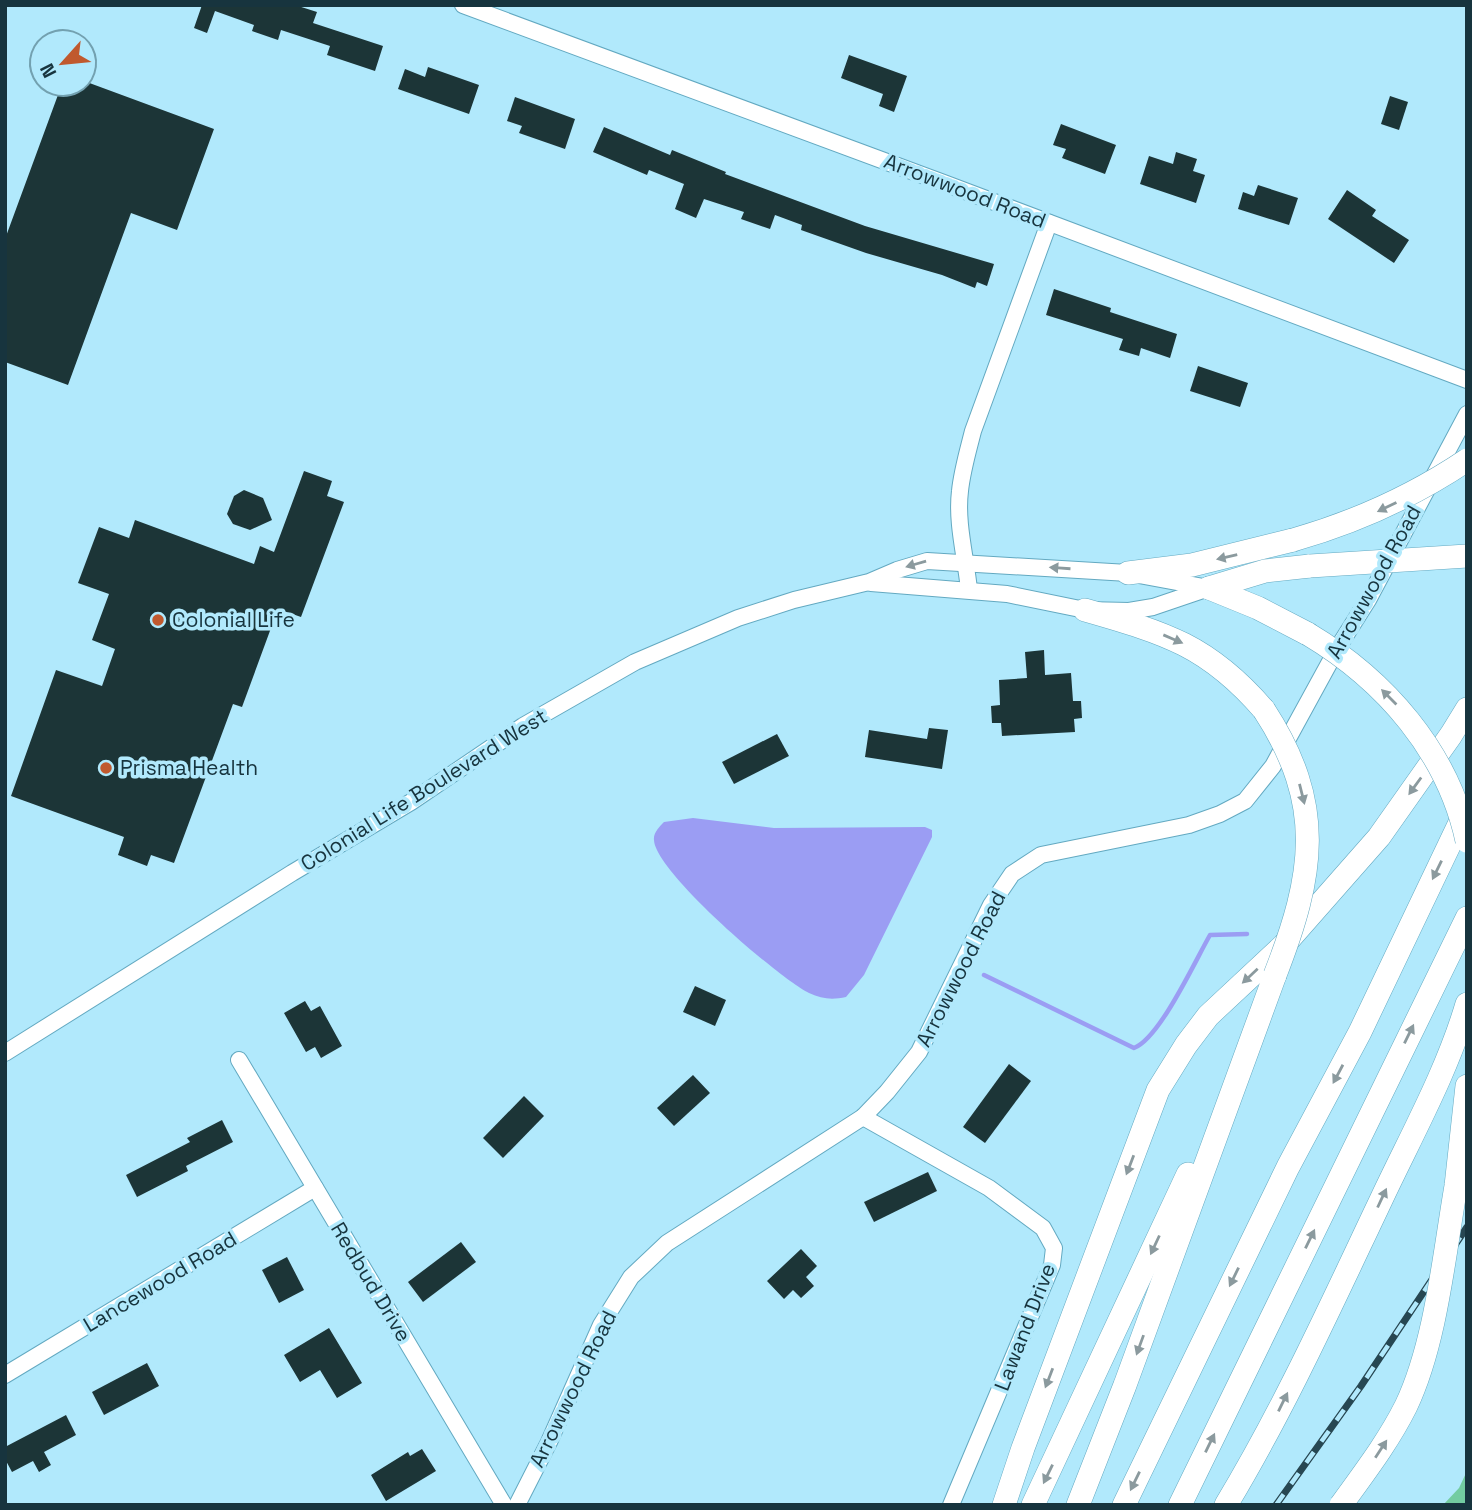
<svg xmlns="http://www.w3.org/2000/svg" width="1472" height="1510" font-family="'Space Grotesk',sans-serif">
<style>
.green{fill:#73cca1}
.water{fill:#9b9df3}
.lines{fill:none;stroke-linecap:round;stroke-linejoin:round}
.stream{stroke:#9b9df3;stroke-width:4.5}
.building{fill:#1c3537}
.minor-casing{stroke:#63a9c1;stroke-width:18}
.highway-casing{stroke:#63a9c1;stroke-width:24}
.minor{stroke:#fff;stroke-width:16}
.highway{stroke:#fff;stroke-width:23}
.rail-casing{stroke:#274752;stroke-width:7}
.rail{stroke:#b1e9fc;stroke-width:4.5;stroke-dasharray:13;stroke-linecap:butt}
.highway-bridge-casing{stroke:#63a9c1;stroke-width:24;stroke-linecap:butt}
.highway-bridge{stroke:#fff;stroke-width:23}
.oneway{fill:#8b9a9e}
.poi-dot{fill:#c0592e;stroke:#b1e9fc;stroke-width:2.5}
.labels{text-anchor:middle;stroke-width:7;stroke-linejoin:round;paint-order:stroke}
.street-label{font-size:21px;fill:#17343e;stroke:#b1e9fc}
.poi-label{font-size:21px;fill:#17343e;stroke:#b1e9fc;text-anchor:start}
</style>
<rect width="100%" height="100%" fill="#b1e9fc"/>
<polygon class="green" points="1467,1471 1467,1505 1443,1505 1459,1488"/>
<path class="water" d="M693 818 774 828 925 827 932 830V837L864 975 846 997C832 1000 822 999 809 993 780 979 655 872 654 840 653 833 660 826 664 822Z"/>
<g class="lines">
<path class="stream" d="M984 975 1134 1048C1160 1038 1195 961 1210 935L1247 934"/>
</g>
<g class="building">
<polygon points="202,5 295,5 317,12 313,23 383,46 375,71 327,55 330,46 281,30 278,40 252,31 254,25 215,11 207,33 194,28"/>
<polygon points="849,55 907,76 894,112 879,106 883,94 841,78"/>
<polygon points="428,67 479,85 469,114 398,89 405,69 425,77"/>
<polygon points="84,81 214,129 177,230 131,213 68,385 5,362 5,239 62,84 84,84"/>
<polygon points="1390,96 1408,102 1399,130 1381,124"/>
<polygon points="515,97 575,119 565,149 519,133 522,126 507,121"/>
<polygon points="1061,124 1116,145 1105,174 1062,158 1066,149 1053,145"/>
<polygon points="604,127 670,155 672,150 726,172 725,174 865,226 994,264 987,286 977,282 975,288 942,275 866,253 801,230 802,225 775,215 770,229 741,219 744,212 704,199 696,218 675,209 684,184 649,170 647,175 593,152"/>
<polygon points="1176,152 1197,159 1193,171 1205,175 1196,203 1140,184 1149,156 1173,164"/>
<polygon points="1258,185 1298,198 1289,225 1238,209 1243,192 1254,196"/>
<polygon points="1347,190 1376,210 1372,216 1409,240 1394,263 1328,219"/>
<polygon points="1054,289 1111,308 1110,312 1177,334 1170,358 1141,348 1139,356 1119,350 1123,339 1046,315"/>
<polygon points="1198,366 1248,383 1240,407 1190,391"/>
<polygon points="304,471 332,481 327,496 344,502 301,617 278,609 242,707 233,704 174,863 151,855 147,866 118,855 124,837 11,796 56,670 102,686 115,649 92,640 109,594 78,583 99,527 129,538 135,520 254,564 260,546 274,552"/>
<polygon points="244,490 263,498 272,520 250,530 233,524 227,514 234,496"/>
<polygon points="1044,650 1045,675 1071,673 1073,701 1081,701 1082,718 1074,719 1075,732 1002,736 1001,723 992,723 991,706 1000,705 999,680 1027,678 1025,652"/>
<polygon points="929,728 948,730 942,769 865,757 869,730 927,739"/>
<polygon points="777,734 789,756 734,784 722,762"/>
<polygon points="695,986 726,1000 715,1026 683,1012"/>
<polygon points="305,1001 311,1011 320,1006 342,1046 321,1058 315,1047 306,1052 284,1013"/>
<polygon points="1009,1064 1031,1081 985,1143 963,1127"/>
<polygon points="693,1075 710,1093 674,1126 657,1108"/>
<polygon points="524,1096 544,1116 503,1158 483,1138"/>
<polygon points="222,1120 233,1142 186,1166 188,1171 137,1197 126,1175 190,1142 187,1138"/>
<polygon points="928,1172 937,1191 874,1222 864,1202"/>
<polygon points="461,1242 476,1262 423,1302 408,1282"/>
<polygon points="801,1249 817,1266 806,1277 814,1286 801,1298 793,1290 784,1299 767,1281"/>
<polygon points="287,1257 304,1290 279,1303 262,1270"/>
<polygon points="329,1328 362,1383 337,1398 320,1370 300,1382 284,1355"/>
<polygon points="147,1363 159,1386 104,1415 92,1392"/>
<polygon points="66,1415 76,1435 44,1452 51,1465 39,1472 33,1461 12,1472 5,1459 5,1447"/>
<polygon points="422,1449 436,1471 386,1501 371,1475 408,1452 410,1456"/>
</g>
<g class="lines">
<g class="minor-casing">
<g id="minor">
<polyline points="463,5 941,182 1467,380"/>
<polyline points="871,583 1007,594 1085,610 1129,611 1153,607 1209,588"/>
<path d="M969 590C966 558 956 523 960 491 962 471 968 451 973 431L1049 223"/>
<polyline points="5,1053 292,873 411,802 523,726 635,662 738,618 794,600 869,582 897,570 927,561 1128,573 1209,588"/>
<polyline points="239,1060 504,1505"/>
<polyline points="863,1117 989,1188 1043,1228 1054,1248 1052,1265 951,1505"/>
<polyline points="5,1375 315,1188"/>
<polyline points="517,1505 549,1442 601,1325 631,1277 667,1243 863,1117 887,1092 919,1052 991,905 1012,874 1041,855 1189,825 1220,814 1245,801 1273,766 1337,649 1368,600 1467,414"/>
</g>
</g>
<g class="highway-casing">
<g id="highway">
<polyline points="1128,573 1192,565 1293,540"/>
<polyline points="1209,588 1258,608 1308,634"/>
<polyline points="1209,588 1265,571 1310,566"/>
<path d="M1085 610C1165 633 1208 645 1264 710"/>
<polyline points="1456,1186 1467,1086"/>
<polyline points="1004,1505 1023,1448 1158,1090 1186,1045 1208,1016 1284,945 1379,837 1451,735 1467,709"/>
<polyline points="1033,1505 1188,1174"/>
<polyline points="1078,1505 1125,1385 1275,975"/>
<polyline points="1124,1505 1288,1167 1360,1032 1467,808"/>
<polyline points="1180,1505 1467,918"/>
<path d="M1226 1505C1285 1407 1332 1303 1381 1200 1411 1136 1447 1072 1467 1004"/>
</g>
</g>
<use href="#minor" class="minor"/>
<use href="#highway" class="highway"/>
<g class="rail-casing">
<polyline id="rail" points="1276,1505 1361,1386 1467,1227"/>
</g>
<use href="#rail" class="rail"/>
<g class="highway-bridge-casing">
<g id="highway-bridge">
<path d="M1293 540C1356 522 1412 497 1467 460"/>
<polyline points="1310,566 1467,556"/>
<path d="M1308 634C1385 680 1448 752 1467 841"/>
<path d="M1264 710C1326 805 1314 875 1275 975"/>
<path d="M1341 1505C1364 1473 1388 1442 1406 1406 1436 1343 1444 1255 1456 1186"/>
</g>
</g>
<use href="#highway-bridge" class="highway-bridge"/>
</g>
<defs><path id="oneway-solid" d="M-6-.8H1V-3.2L6.5 0L1 3.2V.8H-6Z" transform="scale(1.75)"/></defs>
<g class="oneway">
<use href="#oneway-solid" transform="translate(1387 507) rotate(154)"/>
<use href="#oneway-solid" transform="translate(1227 557) rotate(167)"/>
<use href="#oneway-solid" transform="translate(916 564) rotate(164)"/>
<use href="#oneway-solid" transform="translate(1060 568) rotate(-176)"/>
<use href="#oneway-solid" transform="translate(1173 639) rotate(23)"/>
<use href="#oneway-solid" transform="translate(1389 697) rotate(-135)"/>
<use href="#oneway-solid" transform="translate(1415 786) rotate(126)"/>
<use href="#oneway-solid" transform="translate(1302 794) rotate(76)"/>
<use href="#oneway-solid" transform="translate(1437 870) rotate(116)"/>
<use href="#oneway-solid" transform="translate(1250 976) rotate(137)"/>
<use href="#oneway-solid" transform="translate(1409 1034) rotate(-64)"/>
<use href="#oneway-solid" transform="translate(1338 1074) rotate(118)"/>
<use href="#oneway-solid" transform="translate(1130 1165) rotate(111)"/>
<use href="#oneway-solid" transform="translate(1382 1198) rotate(-65)"/>
<use href="#oneway-solid" transform="translate(1310 1239) rotate(-64)"/>
<use href="#oneway-solid" transform="translate(1155 1245) rotate(115)"/>
<use href="#oneway-solid" transform="translate(1234 1277) rotate(116)"/>
<use href="#oneway-solid" transform="translate(1140 1345) rotate(110)"/>
<use href="#oneway-solid" transform="translate(1049 1378) rotate(111)"/>
<use href="#oneway-solid" transform="translate(1283 1402) rotate(-64)"/>
<use href="#oneway-solid" transform="translate(1210 1443) rotate(-64)"/>
<use href="#oneway-solid" transform="translate(1381 1449) rotate(-57)"/>
<use href="#oneway-solid" transform="translate(1048 1474) rotate(116)"/>
<use href="#oneway-solid" transform="translate(1135 1481) rotate(116)"/>
</g>
<g class="poi-dot">
<circle cx="158" cy="620" r="7"/>
<circle cx="106" cy="768" r="7"/>
</g>
<g class="labels">
<g class="street-label">
<text transform="translate(965 191) rotate(21)" y="7">Arrowwood Road</text>
<text transform="translate(1374 582) rotate(-61)" y="7">Arrowwood Road</text>
<text transform="translate(424 790) rotate(-32)" y="7">Colonial Life Boulevard West</text>
<text transform="translate(961 969) rotate(-63)" y="7">Arrowwood Road</text>
<text transform="translate(160 1282) rotate(-31)" y="7">Lancewood Road</text>
<text transform="translate(371 1282) rotate(59)" y="7">Redbud Drive</text>
<text transform="translate(1025 1327) rotate(-69)" y="7">Lawand Drive</text>
<text transform="translate(573 1389) rotate(-64)" y="7">Arrowwood Road</text>
</g>
<g class="poi-label">
<text x="172" y="627">Colonial Life</text>
<text x="120" y="775">Prisma Health</text>
</g>
</g>
<rect width="1472" height="1510" fill="none" stroke="#17343e" stroke-width="14"/>
<g transform="translate(63 63) rotate(243)"><circle r="33" fill="#b1e9fc" stroke="#73a1b0" stroke-width="2"/>
<path d="M0-5L12 26L0 18L-12 26Z" fill="#c0592e"/>
<text y="-10" font-size="19" font-weight="bold" text-anchor="middle" fill="#17343e">N</text>
</g>
</svg>
